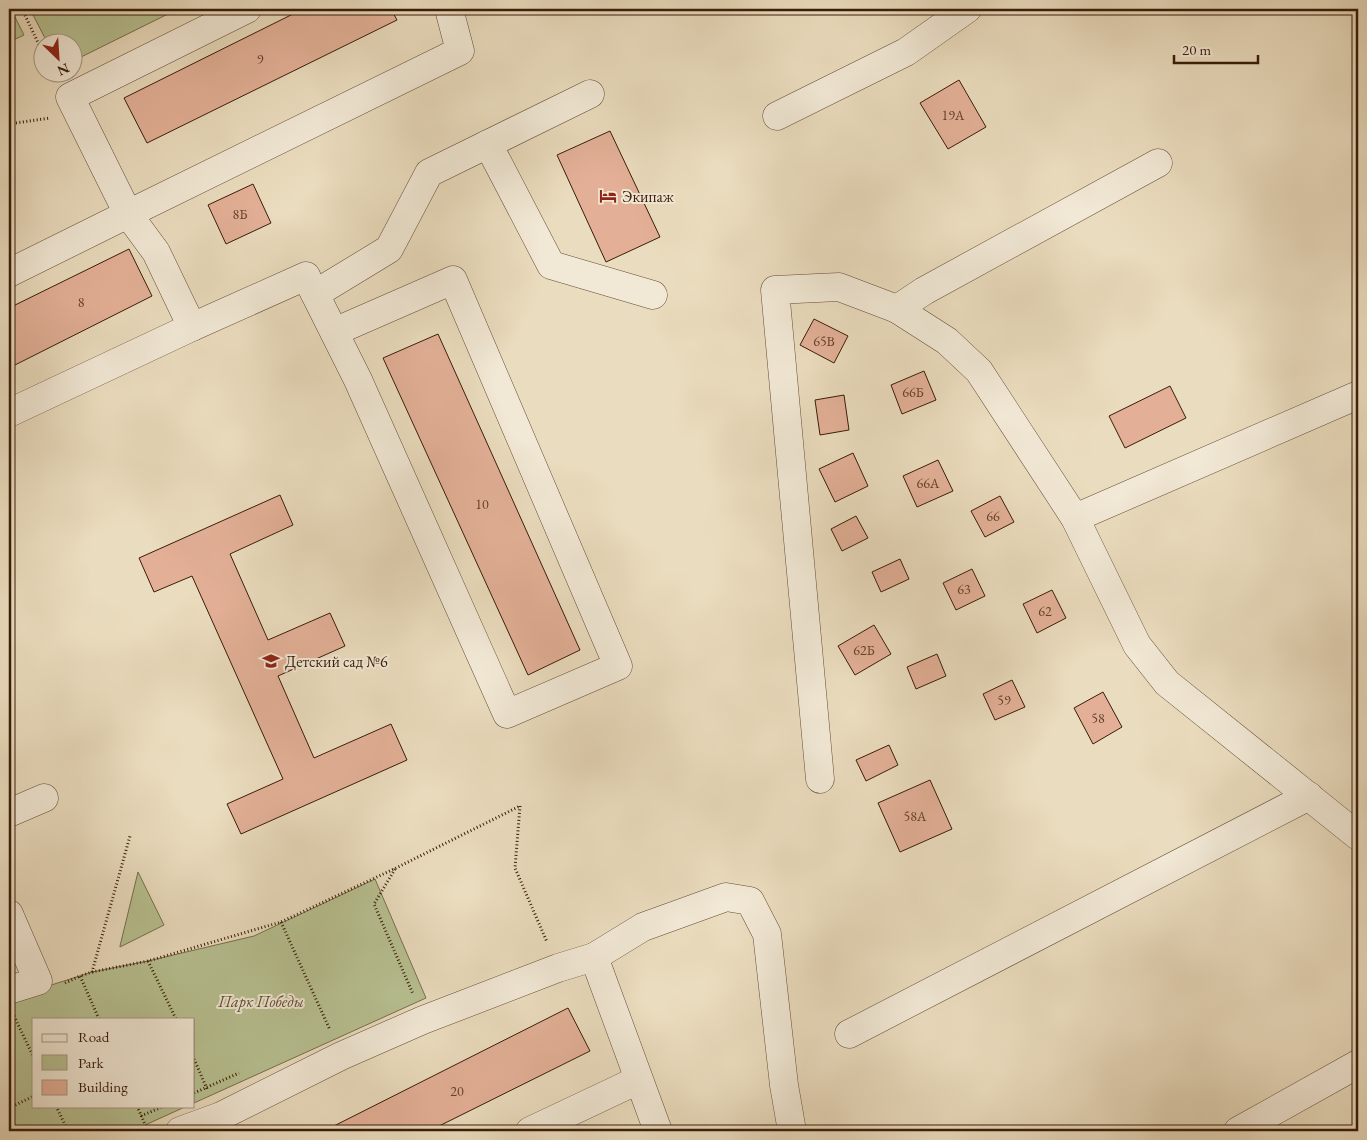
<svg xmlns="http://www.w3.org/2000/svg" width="1367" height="1140" font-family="'EB Garamond',serif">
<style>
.green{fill:#b7c091;stroke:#786e4d}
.building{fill:#e3b097;stroke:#391c09}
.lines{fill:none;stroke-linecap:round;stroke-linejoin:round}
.minor-casing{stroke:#654c36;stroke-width:29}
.path{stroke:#391c09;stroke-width:3;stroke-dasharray:1 2.5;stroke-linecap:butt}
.minor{stroke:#f1e8d5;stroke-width:28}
.labels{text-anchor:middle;stroke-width:4;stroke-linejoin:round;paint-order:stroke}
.number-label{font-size:14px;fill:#64412c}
.poi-label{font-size:16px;fill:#391c09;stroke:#f1e8d5;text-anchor:start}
.park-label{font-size:16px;font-style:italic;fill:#5f4d32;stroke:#f1e8d5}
</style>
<rect width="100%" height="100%" fill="#eadcbe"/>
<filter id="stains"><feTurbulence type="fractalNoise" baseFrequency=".004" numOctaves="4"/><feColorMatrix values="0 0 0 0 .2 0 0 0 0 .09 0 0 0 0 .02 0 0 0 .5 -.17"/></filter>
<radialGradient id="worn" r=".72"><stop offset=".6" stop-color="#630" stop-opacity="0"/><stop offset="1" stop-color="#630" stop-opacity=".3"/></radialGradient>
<g class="green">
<polygon points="9,9 11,9 24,35 9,42"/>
<polygon points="30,9 178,9 73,61 72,42 47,42"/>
<polygon points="138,872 164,925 120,947 120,946"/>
<polygon points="375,879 426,998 194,1103 194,1019 34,1019 34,1106 187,1106 132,1131 9,1131 9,1000 17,996 92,972 148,961 254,936"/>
</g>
<g class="building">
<polygon points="303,9 391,9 397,20 147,143 124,98"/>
<polygon points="959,80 986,127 948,149 920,103"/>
<polygon points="610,131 660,237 606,262 557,155"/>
<polygon points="253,184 271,223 226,244 208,205"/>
<polygon points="129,249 152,296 9,368 9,308"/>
<polygon points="814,319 848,336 834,363 800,345"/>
<polygon points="438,334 580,650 528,675 383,358"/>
<polygon points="924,371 936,400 902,414 891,385"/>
<polygon points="1170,386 1186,418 1125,448 1109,416"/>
<polygon points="844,395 849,430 820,435 815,400"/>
<polygon points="853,453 868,486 835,502 819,469"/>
<polygon points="938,460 953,491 917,507 903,476"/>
<polygon points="280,495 293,525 230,554 268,640 330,613 345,646 278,676 314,758 391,724 407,760 241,834 227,804 283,779 192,576 154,592 139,558"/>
<polygon points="1000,496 1014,522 985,537 971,511"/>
<polygon points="856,516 868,538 842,551 831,529"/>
<polygon points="900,559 909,579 881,592 872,572"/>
<polygon points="972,569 985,596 956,610 943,583"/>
<polygon points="1052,590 1066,618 1037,633 1023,604"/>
<polygon points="874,625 891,654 855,675 838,646"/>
<polygon points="937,654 946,676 916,689 907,667"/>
<polygon points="1012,680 1025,707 995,720 983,694"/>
<polygon points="1103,692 1122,727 1093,744 1074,708"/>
<polygon points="889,745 898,765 866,781 856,760"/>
<polygon points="930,780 952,829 900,852 878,803"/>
<polygon points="568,1008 590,1051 429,1131 324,1131"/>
</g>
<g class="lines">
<g class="minor-casing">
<g id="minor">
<polyline points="777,116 906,52 967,9"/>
<polyline points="488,144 551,265 653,295"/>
<polyline points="9,273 128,214 70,97 247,9"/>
<polyline points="315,294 389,249 429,173 590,94"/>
<polyline points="897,309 924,291 1158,163"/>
<polyline points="192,327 306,276 358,380 507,714 618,666 453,280 334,332"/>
<polyline points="9,413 192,327 156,252 128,214 460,51 449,9"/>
<polyline points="1075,518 1358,395"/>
<polyline points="820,779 775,290 839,287 897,309 947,341 979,371 1075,518 1137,645 1167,683 1358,836"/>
<polyline points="9,813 44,798"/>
<polyline points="9,914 38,981 9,990"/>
<polyline points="594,957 643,927 726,897 750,901 767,934 784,1085 792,1131"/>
<polyline points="849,1034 1309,796"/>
<polyline points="180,1131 221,1116 341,1056 423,1020 558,968 594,957 658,1131"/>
<polyline points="530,1131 638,1080"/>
<polyline points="1238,1131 1358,1064"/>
</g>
</g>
<g class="path">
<polyline points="22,9 42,51"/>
<polyline points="9,124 50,118"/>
<polyline points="520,806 515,868 547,942"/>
<polyline points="395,869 374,904 413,994"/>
<polyline points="281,922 330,1030"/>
<polyline points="148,961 176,1019"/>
<polyline points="92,972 148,961 281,922 396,868 520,806"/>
<polyline points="65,983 80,976"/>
<polyline points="14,1016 34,1058"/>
<polyline points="99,1019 80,976 92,972 130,836"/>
<polyline points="194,1059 207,1089"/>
<polyline points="194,1093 239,1073"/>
<polyline points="56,1106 68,1131"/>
<polyline points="137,1106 148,1131"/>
<polyline points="9,1108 34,1096"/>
<polyline points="141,1116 164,1106"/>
</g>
<use href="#minor" class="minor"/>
</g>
<defs>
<g id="hotel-bare" transform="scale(1.35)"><path d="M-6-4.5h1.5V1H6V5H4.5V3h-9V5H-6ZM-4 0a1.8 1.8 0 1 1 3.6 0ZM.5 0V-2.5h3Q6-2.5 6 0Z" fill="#8f2418" stroke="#f1e8d5" stroke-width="2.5" paint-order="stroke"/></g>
<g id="school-bare" transform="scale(1.35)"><path d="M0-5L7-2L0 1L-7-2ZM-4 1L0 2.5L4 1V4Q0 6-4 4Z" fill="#8f2418" stroke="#f1e8d5" stroke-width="2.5" paint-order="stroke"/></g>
</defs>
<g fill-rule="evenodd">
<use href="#hotel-bare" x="608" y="196"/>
<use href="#school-bare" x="271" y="661"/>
</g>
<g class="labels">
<g class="number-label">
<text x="260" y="64">9</text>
<text x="953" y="120">19А</text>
<text x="240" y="219">8Б</text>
<text x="81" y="307">8</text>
<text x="824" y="346">65В</text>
<text x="913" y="397">66Б</text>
<text x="928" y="488">66А</text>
<text x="482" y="509">10</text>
<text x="993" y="521">66</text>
<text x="964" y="594">63</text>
<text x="1045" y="616">62</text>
<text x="864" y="655">62Б</text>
<text x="1004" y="705">59</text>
<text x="1098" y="723">58</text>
<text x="915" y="821">58А</text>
<text x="457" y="1096">20</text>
</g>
<g class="poi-label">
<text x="622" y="202">Экипаж</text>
<text x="285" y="667">Детский сад №6</text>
</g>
<g class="park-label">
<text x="261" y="1007">Парк Победы</text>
</g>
</g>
<rect width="1367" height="1140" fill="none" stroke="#eadcbe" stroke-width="30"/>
<rect x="10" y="10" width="1347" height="1120" fill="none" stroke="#391c09" stroke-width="2.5"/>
<rect x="15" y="15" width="1337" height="1110" fill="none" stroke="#391c09"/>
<rect x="32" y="1018" width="162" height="90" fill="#f1e8d5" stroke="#a79683"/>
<rect x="42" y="1034" width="25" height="8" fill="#f1e8d5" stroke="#a79683"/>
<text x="78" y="1042" font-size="15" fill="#391c09">Road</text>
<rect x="42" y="1055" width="25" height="15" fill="#b7c091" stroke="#a79683"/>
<text x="78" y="1068" font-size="15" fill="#391c09">Park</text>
<rect x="42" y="1080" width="25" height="15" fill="#e3b097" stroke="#a79683"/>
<text x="78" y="1092" font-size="15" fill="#391c09">Building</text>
<g transform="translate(58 58) rotate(155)"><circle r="24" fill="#f1e8d5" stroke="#a79683"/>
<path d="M0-4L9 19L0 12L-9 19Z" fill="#8f2418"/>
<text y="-8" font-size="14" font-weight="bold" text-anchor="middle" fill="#391c09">N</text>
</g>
<path d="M1174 55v8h84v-8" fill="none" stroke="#391c09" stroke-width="2.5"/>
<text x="1182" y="55" font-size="15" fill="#391c09" stroke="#f1e8d5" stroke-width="4" paint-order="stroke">20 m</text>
<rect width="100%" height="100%" filter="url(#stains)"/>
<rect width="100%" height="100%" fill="url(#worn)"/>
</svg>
